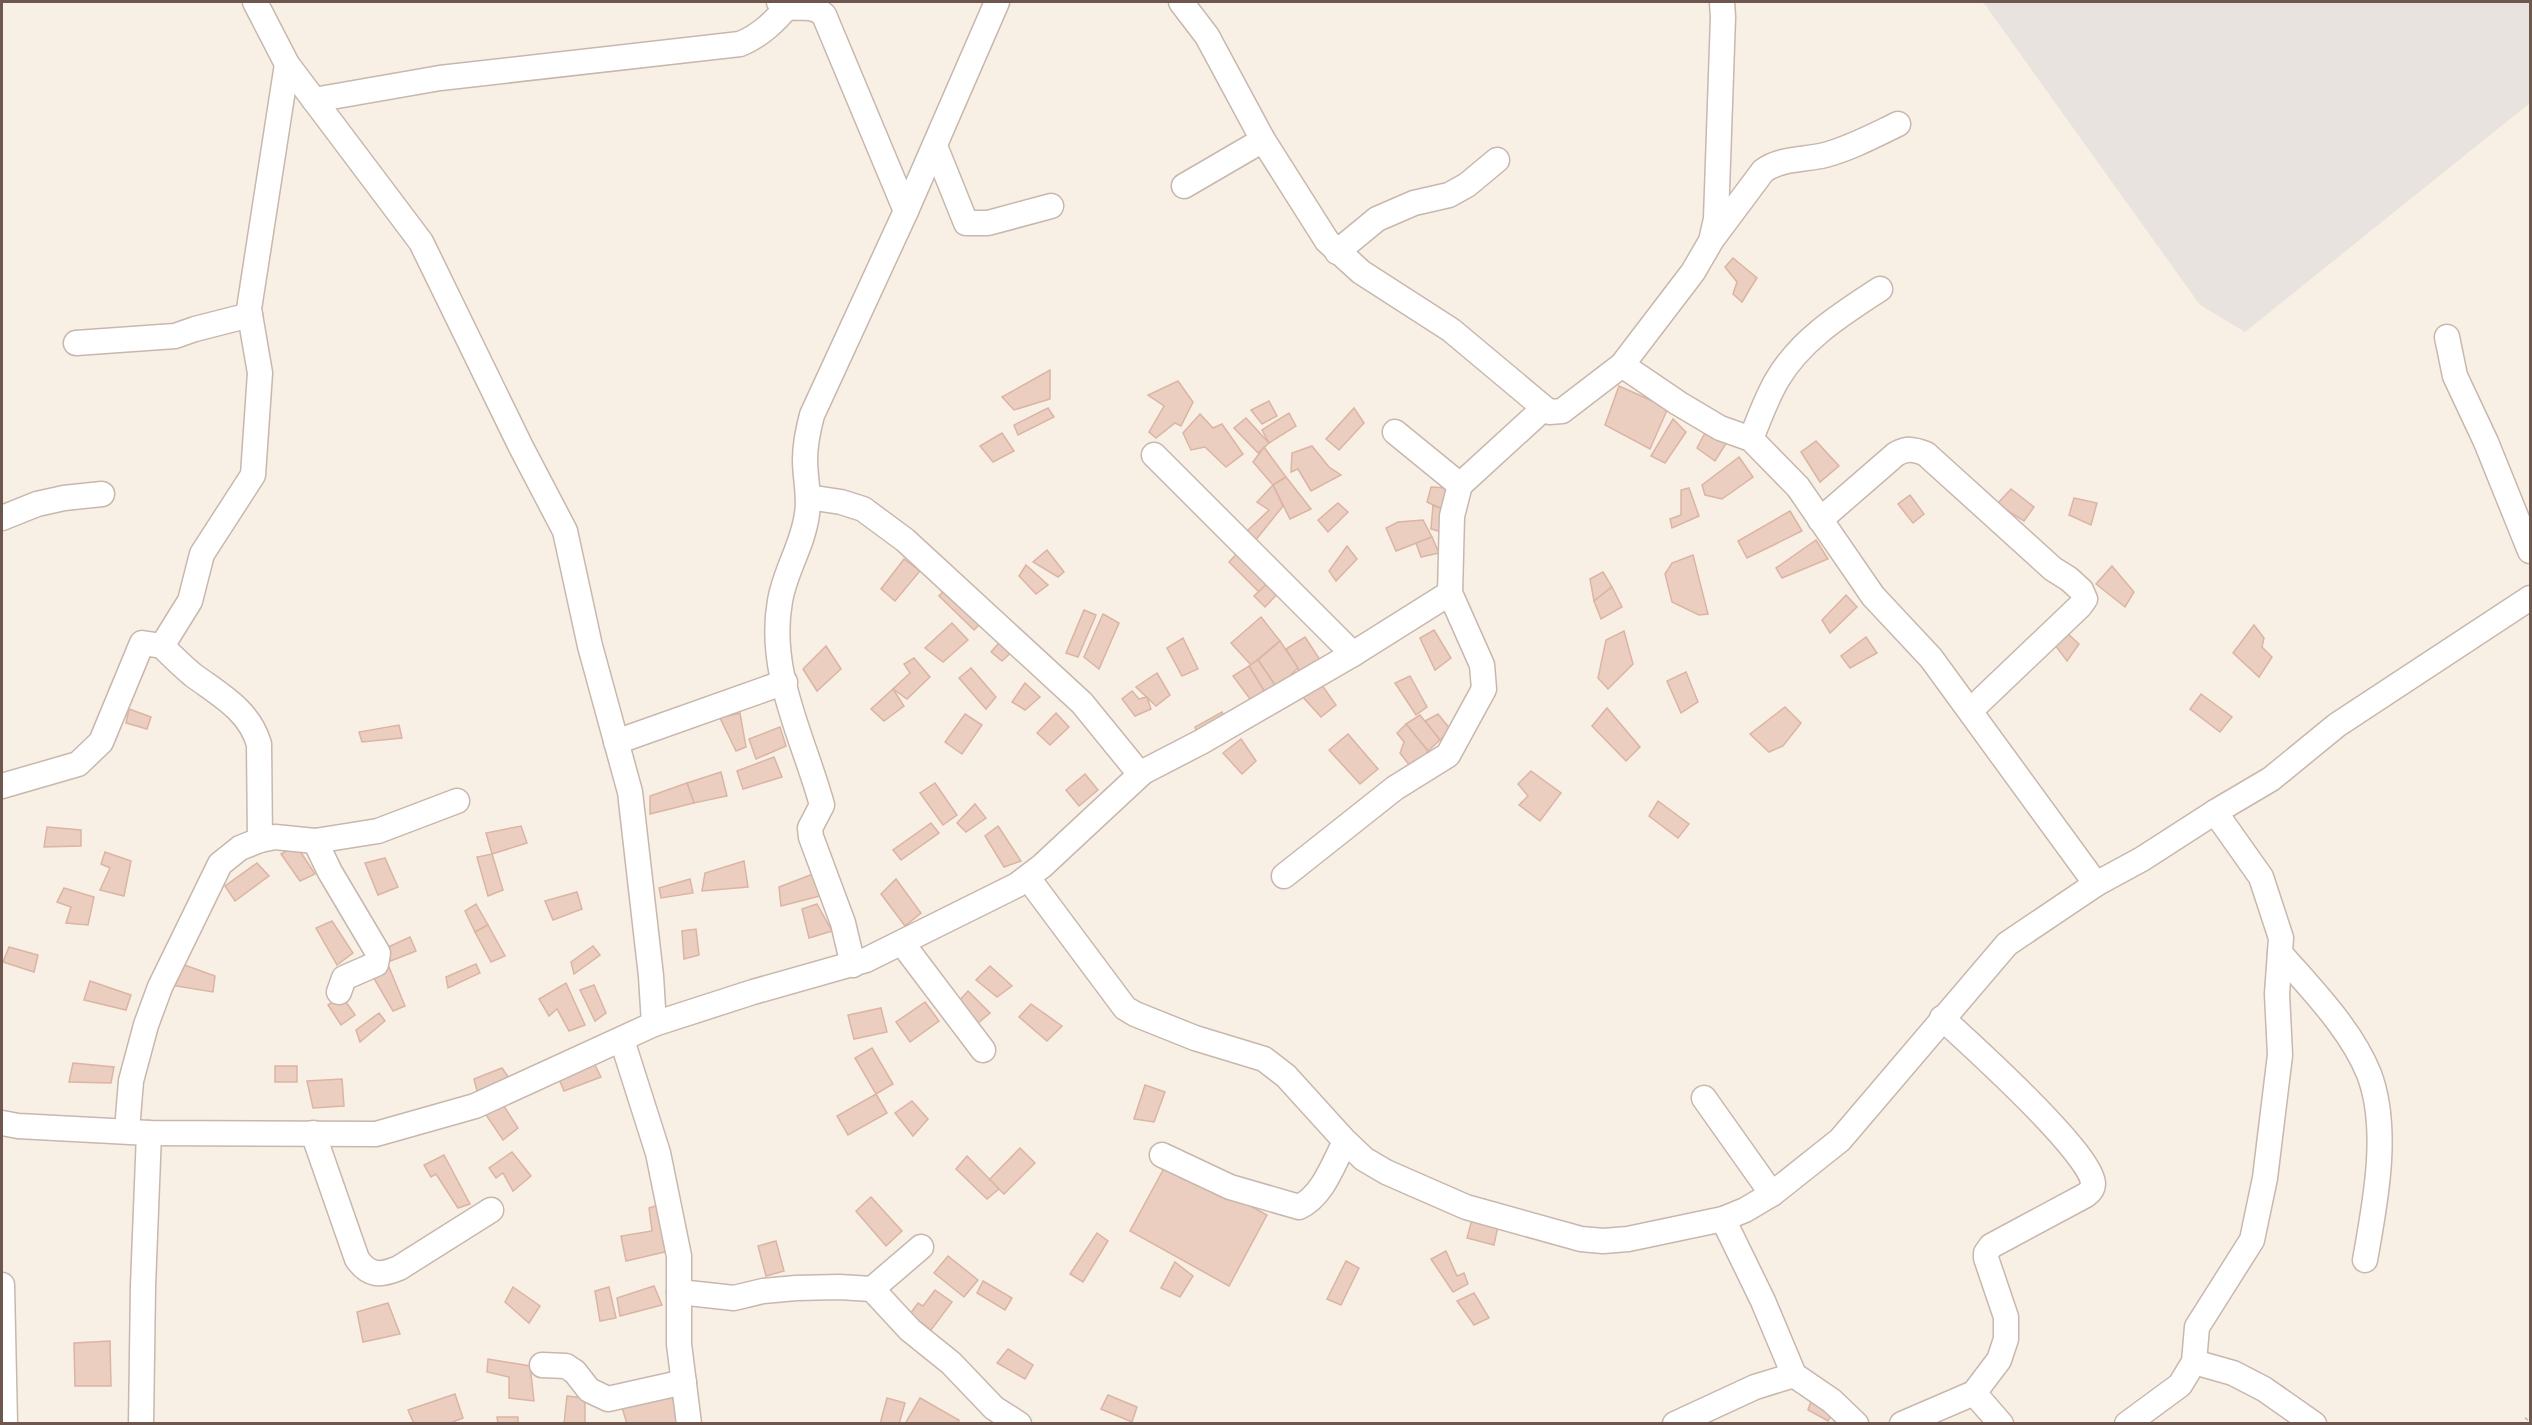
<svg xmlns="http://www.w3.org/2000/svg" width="2532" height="1425" font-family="'Nunito Sans',sans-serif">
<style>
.industrial{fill:#e9e3df}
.building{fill:#ebcec0;stroke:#dbb4a3;stroke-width:1.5}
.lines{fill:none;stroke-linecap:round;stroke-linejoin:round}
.minor-casing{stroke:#c8b7ad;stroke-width:27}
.path{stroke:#cfb1a4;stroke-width:4;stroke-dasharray:1.5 4.5;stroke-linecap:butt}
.minor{stroke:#fff;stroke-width:24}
</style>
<rect width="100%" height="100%" fill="#f9f0e5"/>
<polygon class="industrial" points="1983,2 2530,2 2530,103 2245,332 2200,305"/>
<g class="building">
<polygon points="1733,258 1757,278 1742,302 1733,294 1737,282 1725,267"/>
<polygon points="1050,370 1050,399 1014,410 1002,397"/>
<polygon points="1178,381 1193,402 1181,426 1175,423 1156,438 1149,432 1164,406 1148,395"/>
<polygon points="1619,386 1668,408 1650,449 1605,425"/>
<polygon points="1269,401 1277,416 1262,424 1251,410"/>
<polygon points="1048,408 1054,417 1018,435 1014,425"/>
<polygon points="1354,408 1364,423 1339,450 1326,439"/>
<polygon points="1289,413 1296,426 1269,443 1262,430"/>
<polygon points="1200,414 1213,428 1222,424 1243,454 1226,467 1205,447 1191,450 1183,433"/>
<polygon points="1246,418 1269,443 1258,453 1234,428"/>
<polygon points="1673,419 1686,432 1665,463 1651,456"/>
<polygon points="1706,431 1727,442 1715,461 1697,448"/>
<polygon points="1002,433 1014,451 993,462 980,446"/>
<polygon points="1816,441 1839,466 1820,482 1801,452"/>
<polygon points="1312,446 1329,467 1341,475 1311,491 1298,469 1291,472 1292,453"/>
<polygon points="1264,447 1286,477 1273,485 1253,462"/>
<polygon points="1739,457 1753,477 1722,499 1705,495 1702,485"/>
<polygon points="1286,477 1311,509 1290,519 1273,485"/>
<polygon points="1273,485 1283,506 1255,541 1246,532 1269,510 1257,502"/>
<polygon points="1431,487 1447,488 1442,509 1427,502"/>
<polygon points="1689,488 1699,516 1672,528 1670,519 1681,515 1681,490"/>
<polygon points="2011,489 2034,507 2024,521 1997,504"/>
<polygon points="1910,495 1924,514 1913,523 1898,504"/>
<polygon points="2074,498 2097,503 2091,525 2069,515"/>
<polygon points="1338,503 1348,512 1328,532 1318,520"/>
<polygon points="1433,505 1442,509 1441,532 1431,529"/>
<polygon points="1790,511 1802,531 1747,558 1738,541"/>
<polygon points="1423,520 1432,537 1396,551 1386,528 1398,522"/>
<polygon points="1432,537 1439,553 1421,557 1416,543"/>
<polygon points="1816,540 1828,559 1782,578 1776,568"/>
<polygon points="1347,546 1357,559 1336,581 1329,571"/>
<polygon points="1243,547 1273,578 1259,592 1229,562"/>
<polygon points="1047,550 1064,572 1058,577 1033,562"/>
<polygon points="1693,555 1708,614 1699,615 1672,602 1665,574 1672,563"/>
<polygon points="904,559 920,571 895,601 881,589"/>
<polygon points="1026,565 1048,585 1036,594 1019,576"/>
<polygon points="2112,566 2134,592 2125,607 2096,584"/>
<polygon points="1603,572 1612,587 1594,601 1590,579"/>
<polygon points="1273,578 1283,588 1265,607 1254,596"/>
<polygon points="950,584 985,619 974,630 939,596"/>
<polygon points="1612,587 1622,607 1601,619 1594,601"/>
<polygon points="1846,595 1857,607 1830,633 1822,620"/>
<polygon points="1084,610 1096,615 1078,657 1066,653"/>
<polygon points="1103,614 1119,623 1099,669 1084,657"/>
<polygon points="1261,617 1280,641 1251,665 1231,643"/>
<polygon points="952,623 968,640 943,662 925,648"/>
<polygon points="2254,625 2264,638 2262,647 2272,657 2259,677 2233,653"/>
<polygon points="1434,630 1451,658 1435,670 1420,638"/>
<polygon points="1624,631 1633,664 1608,689 1598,678 1606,640"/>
<polygon points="2065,631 2079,644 2067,661 2052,641"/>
<polygon points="1005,636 1017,647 1002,661 991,652"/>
<polygon points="1305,637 1322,663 1302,676 1286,649"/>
<polygon points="1866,637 1877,653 1850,668 1841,656"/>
<polygon points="1183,638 1198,669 1182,676 1167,648"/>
<polygon points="1280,641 1298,668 1277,688 1258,660"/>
<polygon points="826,646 841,669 817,691 803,669"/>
<polygon points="914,658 930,677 907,699 893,689 910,673 904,664"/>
<polygon points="1258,660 1277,688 1266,694 1249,666"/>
<polygon points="1249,666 1266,694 1253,703 1233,676"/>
<polygon points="971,668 996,697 986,709 959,678"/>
<polygon points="1686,672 1698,702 1681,713 1667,681"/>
<polygon points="1157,673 1170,695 1156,706 1136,687"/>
<polygon points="1410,676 1427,707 1416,715 1395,683"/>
<polygon points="1317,678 1336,705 1321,717 1300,694"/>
<polygon points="1025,683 1040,697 1025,710 1012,702"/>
<polygon points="893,689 904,706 884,721 871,709"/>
<polygon points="1132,691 1139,699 1147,697 1151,709 1135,716 1122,699"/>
<polygon points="2201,694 2232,717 2220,732 2190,709"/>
<polygon points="1785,707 1801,723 1783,746 1769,752 1750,734"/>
<polygon points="1607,708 1640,747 1626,761 1592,726"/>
<polygon points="129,709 151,717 147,729 126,723"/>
<polygon points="1222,712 1228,724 1200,740 1195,727"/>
<polygon points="740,713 746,747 736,751 720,718"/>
<polygon points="1056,713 1069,727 1050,745 1037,733"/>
<polygon points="965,714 982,725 962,754 945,742"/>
<polygon points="1438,714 1451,730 1440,740 1425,721"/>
<polygon points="1420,715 1440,740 1428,751 1406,724"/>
<polygon points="1406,724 1428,751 1414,771 1400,753 1404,742 1397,733"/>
<polygon points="399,725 402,738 362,742 359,732"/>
<polygon points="780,727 786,746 756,759 749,739"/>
<polygon points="1348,734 1378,769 1360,784 1329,750"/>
<polygon points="1241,739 1256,761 1242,774 1223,753"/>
<polygon points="774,757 782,777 743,789 737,771"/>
<polygon points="1531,771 1561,793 1540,821 1519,805 1528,796 1518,784"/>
<polygon points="721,772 727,796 694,803 687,783"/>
<polygon points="1085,774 1098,790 1079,806 1066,790"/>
<polygon points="687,783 694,803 650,814 650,796"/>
<polygon points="935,783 957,815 943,825 920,793"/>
<polygon points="1658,801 1689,824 1678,838 1649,816"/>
<polygon points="975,804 986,818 966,832 957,823"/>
<polygon points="931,823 939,833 901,860 893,850"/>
<polygon points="521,826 527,843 492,854 486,833"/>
<polygon points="998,826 1021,861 1004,867 985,836"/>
<polygon points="47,827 81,830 81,846 44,847"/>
<polygon points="296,845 315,874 300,881 281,854"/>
<polygon points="105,852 131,861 124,896 100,890 110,868 101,864"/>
<polygon points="492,854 503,890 488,896 477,857"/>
<polygon points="385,858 398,887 378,895 365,863"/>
<polygon points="744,861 748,887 702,891 705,873"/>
<polygon points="257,863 269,876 235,901 225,886"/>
<polygon points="813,874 820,896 781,906 779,887"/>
<polygon points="690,879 693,893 661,898 659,888"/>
<polygon points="896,879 921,913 905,926 881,894"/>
<polygon points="64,888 94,897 88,925 66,923 71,907 57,902"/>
<polygon points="577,892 582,909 553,920 545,901"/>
<polygon points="476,904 488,925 475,932 465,911"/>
<polygon points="817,904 832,931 809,938 802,909"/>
<polygon points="332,921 353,953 337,965 316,928"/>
<polygon points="488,925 505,956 491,962 475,932"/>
<polygon points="696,929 699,955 684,959 682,931"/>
<polygon points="410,937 416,951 388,962 384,949"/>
<polygon points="593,946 600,955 574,974 571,962"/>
<polygon points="9,947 38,955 34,972 3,962"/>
<polygon points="179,963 215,976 213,992 170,985"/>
<polygon points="476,964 480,973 448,988 446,977"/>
<polygon points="990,966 1012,986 997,997 976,980"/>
<polygon points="389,967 405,1006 393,1011 372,975"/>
<polygon points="90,981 131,995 126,1010 84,1000"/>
<polygon points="566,983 585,1025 569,1031 557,1009 549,1016 539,999"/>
<polygon points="594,985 606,1013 595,1021 580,990"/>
<polygon points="968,991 990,1013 978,1023 958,1002"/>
<polygon points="342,996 355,1015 341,1025 328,1005"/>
<polygon points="925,1002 939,1021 910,1042 896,1022"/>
<polygon points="1031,1004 1062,1026 1047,1041 1019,1017"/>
<polygon points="881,1008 887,1032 854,1039 848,1015"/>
<polygon points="379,1013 385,1021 360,1042 356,1030"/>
<polygon points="872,1048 893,1084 876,1094 855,1058"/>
<polygon points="73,1063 114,1067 111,1083 69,1082"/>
<polygon points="595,1065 601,1077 564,1091 558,1077"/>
<rect x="275" y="1066" width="22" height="16"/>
<polygon points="502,1068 509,1078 477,1091 474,1079"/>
<polygon points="342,1079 344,1106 313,1108 307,1081"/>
<polygon points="1145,1085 1165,1092 1154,1122 1134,1119"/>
<polygon points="876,1094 887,1113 848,1135 837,1116"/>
<polygon points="500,1100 518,1128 503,1140 484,1112"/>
<polygon points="912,1101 928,1119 913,1136 895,1113"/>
<polygon points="1020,1148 1035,1163 1004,1194 989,1180"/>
<polygon points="512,1152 531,1176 513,1191 503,1173 496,1178 489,1168"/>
<polygon points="444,1155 470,1204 458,1208 436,1174 431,1177 424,1165"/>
<polygon points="967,1156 999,1189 987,1199 956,1169"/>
<polygon points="1168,1161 1267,1215 1229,1286 1130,1231"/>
<polygon points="871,1197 902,1231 886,1246 856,1211"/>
<polygon points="658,1205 665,1252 626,1261 621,1236 652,1231 649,1208"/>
<polygon points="1473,1216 1498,1226 1494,1245 1467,1238"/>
<polygon points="1097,1233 1108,1241 1083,1282 1070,1274"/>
<polygon points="776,1241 784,1271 766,1276 758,1246"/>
<polygon points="1446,1251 1457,1276 1464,1273 1468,1284 1453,1292 1431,1259"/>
<polygon points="948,1256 978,1280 964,1297 934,1273"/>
<polygon points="1346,1261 1359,1268 1341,1305 1327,1299"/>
<polygon points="1175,1262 1193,1276 1180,1297 1161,1288"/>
<polygon points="983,1281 1012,1298 1005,1310 977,1293"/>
<polygon points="654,1286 662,1305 620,1316 617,1298"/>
<polygon points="513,1287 540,1306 529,1323 505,1302"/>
<polygon points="609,1287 616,1318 600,1321 595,1291"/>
<polygon points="935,1290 952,1302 931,1330 910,1314 918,1303 923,1306"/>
<polygon points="1474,1293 1489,1318 1474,1325 1457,1301"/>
<polygon points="388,1303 400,1334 363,1342 357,1312"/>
<polygon points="110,1341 111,1386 75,1386 74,1343"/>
<polygon points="1008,1349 1033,1365 1025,1379 997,1363"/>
<polygon points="488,1359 530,1366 534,1401 509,1398 509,1377 487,1372"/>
<polygon points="671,1393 680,1424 627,1424 621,1404"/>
<polygon points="455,1394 463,1418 448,1424 414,1424 408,1410"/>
<polygon points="1108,1395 1137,1407 1132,1422 1101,1409"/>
<polygon points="567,1396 585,1398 585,1424 564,1424"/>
<polygon points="1813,1396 1834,1410 1828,1421 1808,1410"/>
<polygon points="887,1398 905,1403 899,1424 880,1424"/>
<polygon points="920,1398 959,1420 958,1424 905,1424"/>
<polygon points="497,1417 518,1417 518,1424 498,1424"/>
</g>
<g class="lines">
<g class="minor-casing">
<g id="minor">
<path d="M779 2C793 15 807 0 824 15L906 211"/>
<polyline points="1181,2 1207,36 1263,140 1327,241 1361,272 1451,330 1549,412 1562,411 1622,365 1693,272 1711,241 1716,219 1723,17 1722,2"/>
<path d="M314 100 440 78 740 44C760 36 774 22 788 6"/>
<polyline points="935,146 966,223 988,223 1051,206"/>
<polyline points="1184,186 1263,140"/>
<path d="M1713 238 1763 171C1780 158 1805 160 1825 155 1851 148 1875 135 1898 124"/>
<polyline points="1337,252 1377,219 1414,203 1449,195 1467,185 1497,160"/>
<polyline points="2447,337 2455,376 2486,442 2530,551"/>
<polyline points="76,343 175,336 195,329 250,315"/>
<polyline points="1622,365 1678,403 1720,428 1751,439 1798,487 1873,596 1931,658 2096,884"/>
<polyline points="1395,432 1460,485"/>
<path d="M1751 439C1759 419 1766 399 1777 380 1801 339 1842 314 1880 289"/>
<polyline points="1154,455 1353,654"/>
<polyline points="808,497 841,502 863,509 905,540 1082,703 1135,768 1143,772 1201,742 1353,654 1450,593"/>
<polyline points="2,518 37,504 64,498 102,494"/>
<path d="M1820 520 1896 454C1907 448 1914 449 1926 454L2053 569 2069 579 2081 590 2085 599 2080 606 1971 710"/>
<path d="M162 646C172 656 182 666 193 675 220 695 249 710 259 744L260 840"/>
<polyline points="616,742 785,682"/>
<polyline points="2,786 78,764 101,742 142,643 162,646 190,601 202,554 253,475 260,373 249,309 287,64"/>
<polyline points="315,841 330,872 378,953 376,964 344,978 339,992"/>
<polyline points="1284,876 1395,788 1448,755 1484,689 1482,665 1450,593 1452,516 1460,485 1543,409"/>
<polyline points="1028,878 1125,1008 1135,1014 1195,1038 1264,1059 1286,1076 1345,1141 1364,1159 1386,1172 1466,1207 1581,1239 1603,1241 1628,1239 1723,1219 1745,1210 1772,1194 1840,1140 2007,944 2096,884 2142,859 2215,812 2271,779 2337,725 2530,598"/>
<polyline points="902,943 983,1050"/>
<path d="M2280 953C2312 990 2351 1029 2369 1074 2390 1129 2375 1204 2365 1260"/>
<path d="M853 965 843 923 811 837 810 828 822 805C804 739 767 672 780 601 785 571 803 545 807 514 810 496 805 478 805 460 805 444 808 430 812 415L906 211 997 2"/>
<polyline points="654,1024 753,992 866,960 1017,885 1042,866 1143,772"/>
<polyline points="622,1040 658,1153 679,1256 679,1344 689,1424"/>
<polyline points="1704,1098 1772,1194"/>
<polyline points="2,1123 18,1126 149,1133 376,1134 475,1106 654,1024 651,976 630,792 590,646 565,531 521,447 421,242 287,64 255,2"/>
<polyline points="127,1130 131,1081 146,1025 160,987 220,864 240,848 260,840 275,837 315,841 378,831 457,801"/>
<path d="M313 1133 357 1259C369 1276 380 1276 399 1268L491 1210"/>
<path d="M1162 1155 1230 1187 1299 1207C1323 1196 1333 1164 1345 1142"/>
<polyline points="1723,1219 1763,1301 1794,1375 1832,1401 1856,1424"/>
<polyline points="2,1285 5,1424"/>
<polyline points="872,1289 921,1247"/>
<polyline points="679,1292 734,1298 763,1291 796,1288 839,1287 872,1289 910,1330 951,1363 994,1408 1019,1424"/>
<polyline points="2194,1362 2233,1373 2264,1389 2314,1424"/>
<polyline points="542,1365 566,1366 575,1372 589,1390 608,1399 684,1382"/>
<polyline points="1974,1393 2001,1424"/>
<polyline points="141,1424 143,1286 149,1133"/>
<polyline points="1675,1424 1755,1387 1794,1375"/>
<path d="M1902 1424 1974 1393 1999 1360 2006 1339V1317L1986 1258V1253L1991 1246 2086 1195C2090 1192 2093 1189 2093 1184 2093 1154 1968 1042 1942 1018"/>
<polyline points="2127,1424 2180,1385 2194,1362 2197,1327 2252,1240 2265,1178 2280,1055 2277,994 2281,938 2261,877 2215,812"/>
</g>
</g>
<polyline class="path" points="2522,1424 2530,1415"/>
<use href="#minor" class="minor"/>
</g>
<rect width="2532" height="1425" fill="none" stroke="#6e574e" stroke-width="6"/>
</svg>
